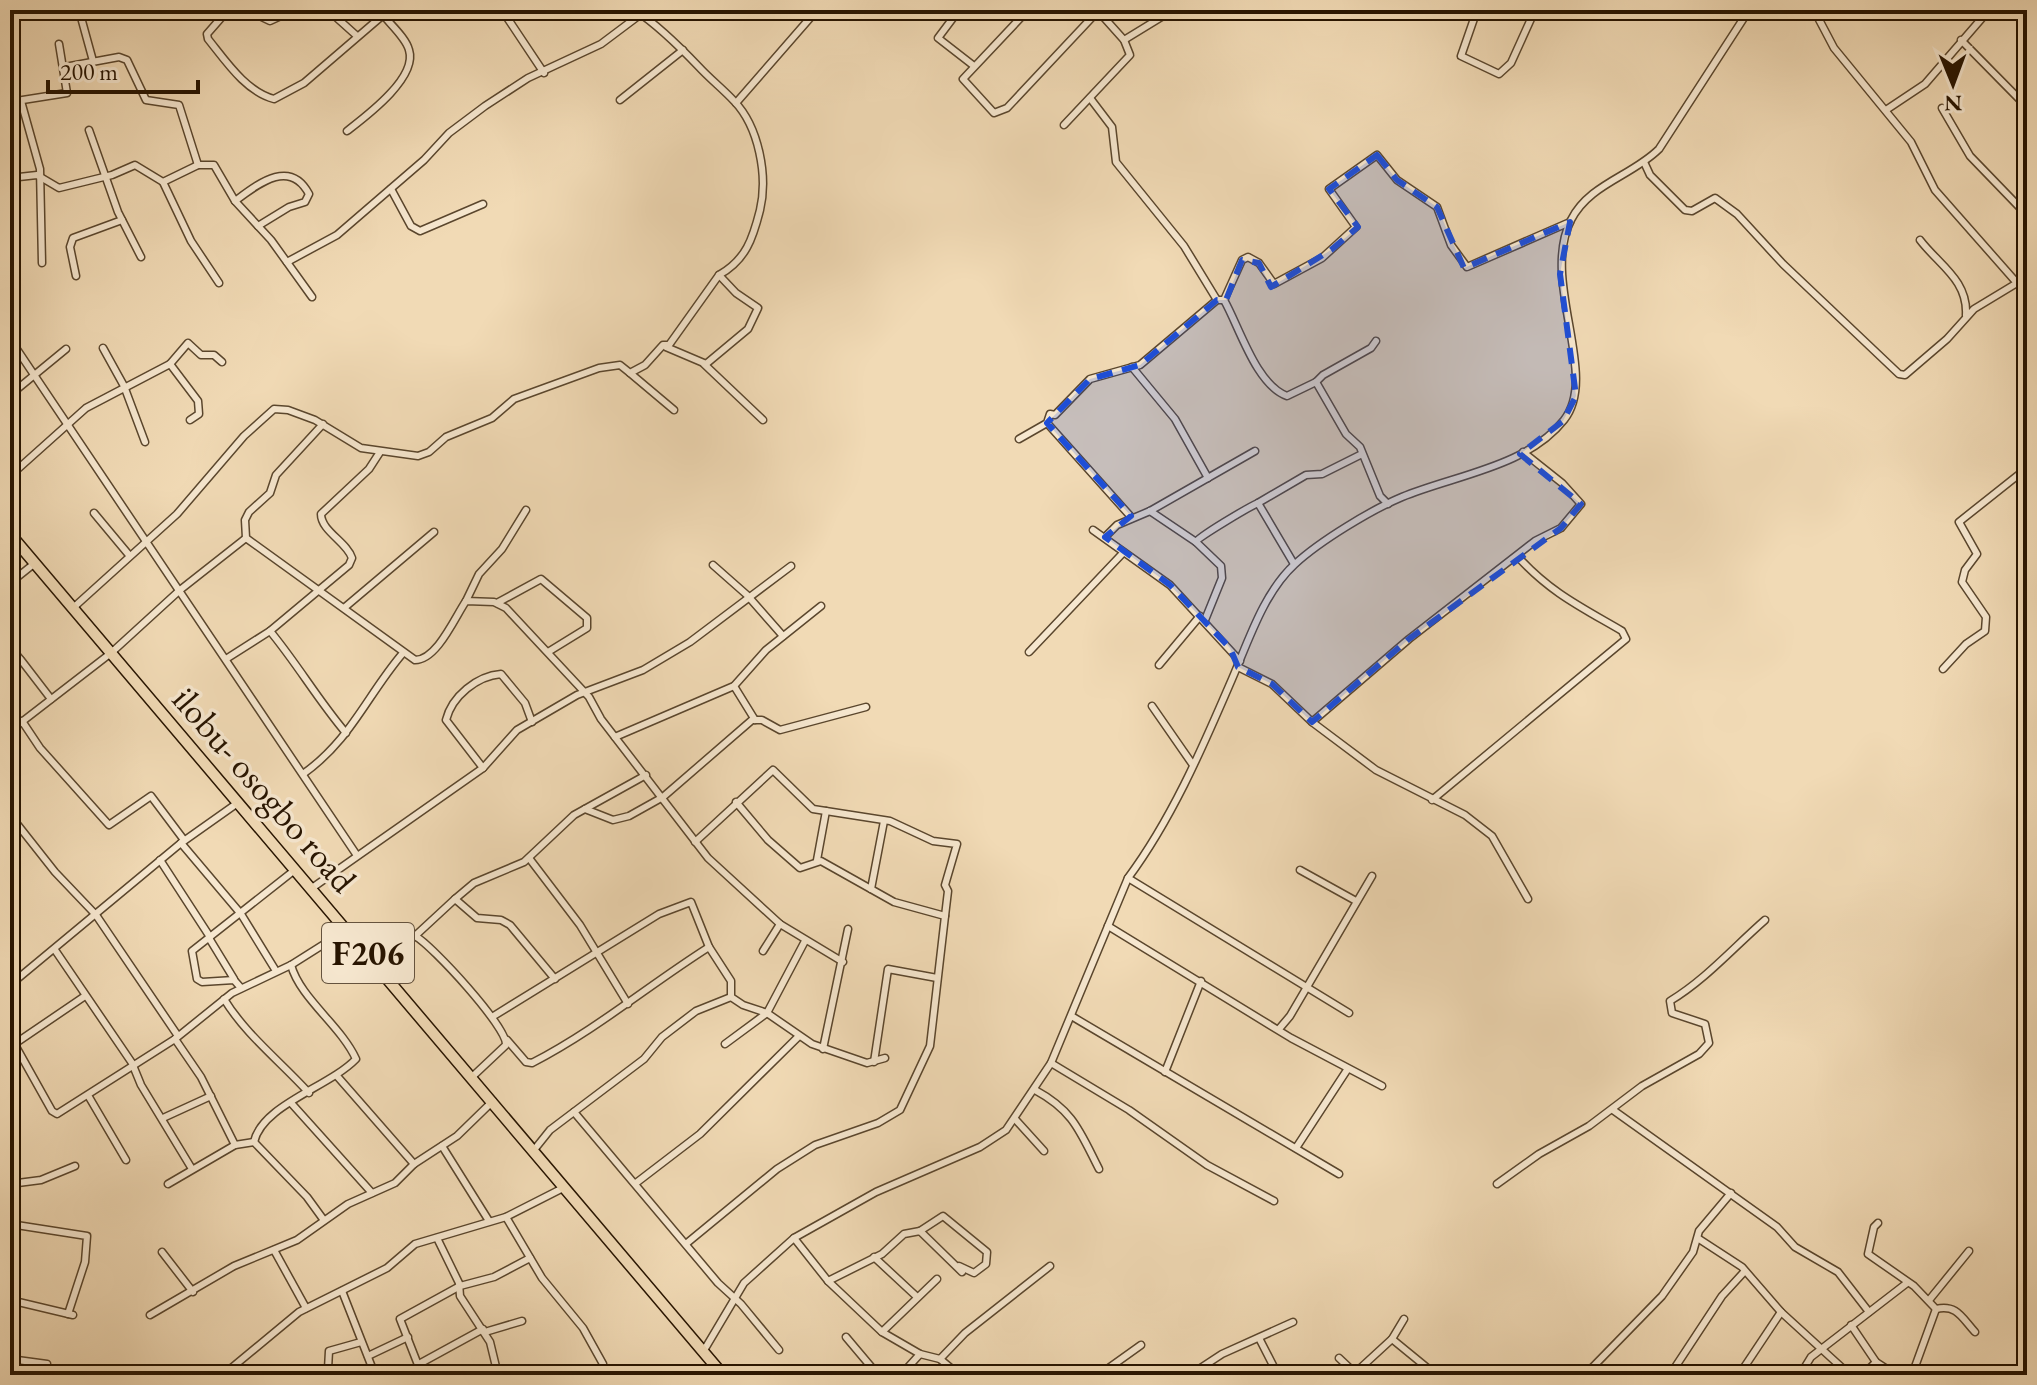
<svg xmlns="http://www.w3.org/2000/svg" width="2037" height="1385" font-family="'EB Garamond',serif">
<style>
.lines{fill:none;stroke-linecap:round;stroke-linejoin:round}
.minor-casing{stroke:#5a462d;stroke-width:9}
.primary-casing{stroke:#271400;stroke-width:13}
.minor{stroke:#f6e7cf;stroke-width:6}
.primary{stroke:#f1dab5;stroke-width:10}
.marked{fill:#1d4ed8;fill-opacity:0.2;stroke:#1d4ed8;stroke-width:6;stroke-dasharray:16 10;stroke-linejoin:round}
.labels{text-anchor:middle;stroke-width:7;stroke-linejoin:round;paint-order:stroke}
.shield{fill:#f6e7cf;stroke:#65533e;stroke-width:2}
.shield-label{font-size:34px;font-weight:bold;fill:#271400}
.street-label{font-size:36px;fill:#271400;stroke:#f6e7cf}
</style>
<rect width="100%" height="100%" fill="#f1dab5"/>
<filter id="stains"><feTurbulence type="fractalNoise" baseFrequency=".0025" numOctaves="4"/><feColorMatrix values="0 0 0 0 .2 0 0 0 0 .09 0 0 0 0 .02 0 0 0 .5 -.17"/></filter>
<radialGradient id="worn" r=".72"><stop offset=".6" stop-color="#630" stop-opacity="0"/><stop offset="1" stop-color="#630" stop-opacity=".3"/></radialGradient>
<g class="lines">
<g class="minor-casing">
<g id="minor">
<polyline points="79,10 93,61"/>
<path d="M228 10 207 34 208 39C225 60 246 92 274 99L304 83 389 10"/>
<polyline points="247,10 270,21 294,10"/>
<polyline points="328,10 357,36"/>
<polyline points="502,10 544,73"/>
<polyline points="959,10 938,38 974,66"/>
<polyline points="1028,10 963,79 994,113 1007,108 1099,10"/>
<polyline points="1477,10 1461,56 1499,74 1511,63 1535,10"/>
<polyline points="1124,40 1173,10"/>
<polyline points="1961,40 2027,107"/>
<polyline points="65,67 119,57 127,60 146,100 179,105 198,165"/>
<polyline points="1090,98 1112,127 1116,162 1184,246 1217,300"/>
<polyline points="620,100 683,50"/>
<polyline points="21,101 40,169 42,263"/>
<polyline points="10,102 67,93 59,44"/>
<polyline points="736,103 817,10"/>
<polyline points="1942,108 1970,156 2027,215"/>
<polyline points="1886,110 1925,84 1989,10"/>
<polyline points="1064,125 1130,55 1124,40 1099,12"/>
<polyline points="89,130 118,212 141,257"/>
<path d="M347 131C365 117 418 78 409 50 406 38 391 25 383 15"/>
<polyline points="1644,162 1650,175 1685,210 1692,211 1715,198 1737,214 1783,264 1899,374 1905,375 1947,339 1974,309 2017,283 1935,190 1911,142 1834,48 1814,10"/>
<polyline points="10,178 37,175 59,188 112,175 135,165 163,182 198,165 214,165 235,201 271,240 312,297"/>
<polyline points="163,182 191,241 219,283"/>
<polyline points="391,189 411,226 420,231 483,204"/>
<path d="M235 201C258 184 290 158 309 194L305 202 289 207 258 226"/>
<path d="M1920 240C1939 265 1968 280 1966 315"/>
<polyline points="287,262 337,235 424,160 449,133 485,106 528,78 601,44 641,14"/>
<polyline points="76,276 70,247 73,238 122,220"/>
<polyline points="2017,283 2027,296"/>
<path d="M1224 300C1239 326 1256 385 1287 396L1316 382"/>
<polyline points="10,339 356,854"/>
<polyline points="1376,341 1371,348 1323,375 1316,382 1346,434 1360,447 1380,496 1388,504"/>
<polyline points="666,347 706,364 748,329 758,308 736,293 719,275"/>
<polyline points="103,348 124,386 145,442"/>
<polyline points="170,364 188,343 201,355 214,355 222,362"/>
<polyline points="704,364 763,420"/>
<polyline points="1132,367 1175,419 1208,478"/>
<polyline points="630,373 674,410"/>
<polyline points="10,395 66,349"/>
<polyline points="1047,423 1132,518"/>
<path d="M323 424 276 475 270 493 249 512 245 520 246 538 415 660C437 660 455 617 466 601L494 602 506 608 589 697 601 719 708 858 780 924 843 962"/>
<polyline points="1019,439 1047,423 1050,414 1055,415 1090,379 1140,365 1217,300 1224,300 1242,260 1248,257 1259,263 1274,284 1322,258 1356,227 1329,189 1377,155 1397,180 1437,207 1451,245 1467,267 1570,222"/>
<polyline points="10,476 86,408 170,364 198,401 199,414 190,420"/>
<polyline points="1258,503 1306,475 1322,474 1362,454"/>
<polyline points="1150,511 1196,542 1221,566 1222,578 1205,620"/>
<polyline points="94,513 129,555"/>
<polyline points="1093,530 1170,585 1240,661"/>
<polyline points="1105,537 1117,525 1150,511 1255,451"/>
<path d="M1196 542C1198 537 1249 507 1258 503L1294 564"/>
<polyline points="713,565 747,595 783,636"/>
<polyline points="10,583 35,563"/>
<polyline points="466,601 479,574 502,549 526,510"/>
<polyline points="497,603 541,579 587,618 587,628 548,652"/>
<path d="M73 608 177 514 244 436 274 409 288 410 315 420 361 448 418 456 429 452 446 437 492 418 514 399 599 368 620 365 630 373 645 365 663 345H669L719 275C746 260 753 238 760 210 768 176 759 127 734 101 723 89 710 79 699 67 679 46 659 26 635 10"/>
<polyline points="344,608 434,532"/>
<path d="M270 631C298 665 318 700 346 733"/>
<polyline points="10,647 20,659"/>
<polyline points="1029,652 1122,554"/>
<path d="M226 659 270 631 349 565 352 558C347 542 321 531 321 514L369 469 380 452"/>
<polyline points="10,662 21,660 51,699"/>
<polyline points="1159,665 1200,616"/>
<polyline points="1238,667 1272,684 1312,722 1409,639 1535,541 1561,528 1581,504 1562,483 1523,452"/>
<polyline points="1943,669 1966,644 1985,631 1986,617 1962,582 1965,570 1977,554 1959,522 2027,468"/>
<polyline points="734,686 755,720"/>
<polyline points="1152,706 1193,765"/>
<polyline points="22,721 40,748 109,825 151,796 184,840"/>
<polyline points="1312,722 1376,770 1465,815 1492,836 1528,899"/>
<polyline points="10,731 111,653 180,590 246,538"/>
<polyline points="615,737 734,686 766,650 821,606"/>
<path d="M483 768 446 720C452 696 477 676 501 674L525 703 532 722"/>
<path d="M303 774C351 740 367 695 403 653"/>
<path d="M1432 800 1626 639 1622 631C1581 607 1551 593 1518 557"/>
<polyline points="585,809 613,820 629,816 663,797 752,720 762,720 780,730 866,707"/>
<polyline points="10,815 55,872 96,915 178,1036"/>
<polyline points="695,842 773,770 813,809 890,821 933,841 957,844 945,885 948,891 945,916"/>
<polyline points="181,843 241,914 276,971"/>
<polyline points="529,858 580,925 628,1004"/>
<polyline points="160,860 210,937"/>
<polyline points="817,860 826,811"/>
<polyline points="1300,870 1356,901"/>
<polyline points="1128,878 1349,1013"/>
<polyline points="312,888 483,768 517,730 577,695 643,670 690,642 791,566"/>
<polyline points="871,889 884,821"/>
<polyline points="455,899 474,883 524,862 574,815 646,775"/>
<polyline points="1108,926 1291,1038 1382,1086"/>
<polyline points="415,936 455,899 477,918 501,920 510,925 555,979"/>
<polyline points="209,938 234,979"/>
<polyline points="55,950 132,1063 141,1085 192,1169"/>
<polyline points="763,951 780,924"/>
<path d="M379 966 415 936C432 945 508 1028 506 1045L472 1077"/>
<polyline points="10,985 181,843 239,802"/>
<polyline points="241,988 234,980 202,982 197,979 192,951 296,869"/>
<path d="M224 999C246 1035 281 1062 309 1093"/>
<polyline points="492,1017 659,914 691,902 709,947 731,981 731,997 743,1005 767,1013 812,1044 867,1063 885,1058"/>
<polyline points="1073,1017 1339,1174"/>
<polyline points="1279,1029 1290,1016 1372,876"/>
<polyline points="10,1036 52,1111 57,1114 175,1039 232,993 291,965 348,929"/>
<polyline points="175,1039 201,1077 235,1145"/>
<path d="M507 1040 526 1062 532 1063C596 1030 649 985 709 947"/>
<polyline points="725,1044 767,1013 805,941"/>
<polyline points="10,1047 85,996"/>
<polyline points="823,1049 848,929"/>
<polyline points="874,1062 888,969 937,978"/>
<polyline points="1051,1063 1129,1110 1207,1165 1274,1201"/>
<polyline points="1165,1072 1201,981"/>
<polyline points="337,1076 414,1164"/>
<path d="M1035 1090C1074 1111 1080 1132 1099 1169"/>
<polyline points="89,1097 126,1160"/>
<polyline points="292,1104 372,1193"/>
<polyline points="1613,1110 1777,1227 1795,1247 1838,1272 1869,1312"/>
<polyline points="574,1112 718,1283 741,1304 779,1350"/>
<polyline points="163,1118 211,1096"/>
<polyline points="1015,1119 1044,1151"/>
<path d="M254 1142C262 1105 329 1087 356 1059 341 1026 300 998 291 965"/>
<polyline points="442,1146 489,1221"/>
<polyline points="1296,1148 1347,1070"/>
<polyline points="534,1150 550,1130 644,1059 662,1037 696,1011 731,997"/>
<polyline points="636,1183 700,1134 798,1037"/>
<polyline points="10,1184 41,1180 75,1166"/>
<polyline points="168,1184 235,1145 254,1142 307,1197 323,1219"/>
<path d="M1497 1184 1539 1154 1589 1126 1642 1086 1699 1054 1709 1043 1705 1024 1672 1013 1670 1001C1705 980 1733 948 1765 920"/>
<polyline points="506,1217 542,1278 583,1328 603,1364"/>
<path d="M1878 1223 1874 1227 1868 1254 1914 1286 1936 1309C1957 1304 1962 1318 1975 1332"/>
<polyline points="10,1224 87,1236 85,1262 68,1314"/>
<polyline points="920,1231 943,1216 987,1252 986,1264 974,1273 959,1266"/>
<polyline points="437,1238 459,1283 460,1296 490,1342 498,1375"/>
<polyline points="794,1238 828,1281 882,1332 920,1354 940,1359 959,1375"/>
<polyline points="1699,1239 1742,1267 1781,1312 1850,1375"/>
<polyline points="687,1243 777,1169 815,1145 878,1123 900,1110 930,1046 945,916 894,902 821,861 800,868 768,840 736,802"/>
<polyline points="274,1250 306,1308"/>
<polyline points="162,1252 193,1292"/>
<polyline points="874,1257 916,1296"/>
<polyline points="828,1281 882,1254 904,1234 920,1231 962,1272"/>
<polyline points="342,1291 375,1375"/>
<polyline points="1930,1299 1969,1251"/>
<polyline points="10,1300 73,1315"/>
<polyline points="150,1315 234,1266 297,1240 348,1204 395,1183 414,1164 457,1136 493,1101"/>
<polyline points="1851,1325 1876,1362 1896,1375"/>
<polyline points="485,1332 522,1321"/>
<polyline points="882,1332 937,1279"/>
<polyline points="846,1337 878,1375"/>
<polyline points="1259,1338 1278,1375"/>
<polyline points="1392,1339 1436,1375"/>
<path d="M703 1352 744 1283 794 1238 876 1192 980 1147 1006 1130 1051 1063 1128 878C1171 820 1201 751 1229 686 1247 646 1262 594 1295 564 1320 541 1371 510 1402 497 1455 475 1527 467 1564 420 1600 375 1540 281 1571 220 1589 184 1632 176 1659 149L1749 10"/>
<polyline points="368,1356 408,1337"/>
<polyline points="1339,1358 1357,1375"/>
<polyline points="10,1359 47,1364"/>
<polyline points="940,1359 965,1333 1050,1266"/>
<polyline points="419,1364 483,1329"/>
<polyline points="1355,1373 1392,1339 1404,1319"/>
<polyline points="17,1375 18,1359"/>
<polyline points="223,1375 299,1312 387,1268 415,1244 506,1217 565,1187"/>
<polyline points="319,1375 328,1369 329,1351 361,1342"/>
<polyline points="422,1375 400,1319 460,1286 494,1277 530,1258"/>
<polyline points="901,1375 920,1354"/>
<polyline points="1099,1375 1141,1345"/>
<polyline points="1190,1375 1222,1354 1293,1322"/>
<polyline points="1585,1375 1662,1296 1693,1252 1699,1231 1731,1193"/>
<polyline points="1670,1375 1722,1296 1744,1272"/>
<polyline points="1739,1375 1781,1312"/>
<polyline points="1800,1375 1811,1357 1907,1283"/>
<polyline points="1863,1375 1876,1362"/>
<polyline points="1912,1375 1936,1309"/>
</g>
</g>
<g class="primary-casing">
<polyline id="primary" points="10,534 723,1375"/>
</g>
<use href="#minor" class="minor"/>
<use href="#primary" class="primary"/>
</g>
<path class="marked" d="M1377 155 1397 180 1437 207 1464 268 1570 222 1560 274 1576 396 1563 421 1520 454 1581 504 1561 528 1409 639 1312 722 1272 684 1238 667 1230 648 1170 585 1105 537 1131 516 1047 423 1090 379 1140 365 1217 300H1226L1242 260 1259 263 1271 287 1331 250 1358 227 1329 189Z"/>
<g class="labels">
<rect class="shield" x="322" y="923" width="92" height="60" rx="6"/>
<g class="shield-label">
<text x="368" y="965">F206</text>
</g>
<g class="street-label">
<text transform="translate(265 789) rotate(49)" y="13">ilobu- osogbo road</text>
</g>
</g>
<rect width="2037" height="1385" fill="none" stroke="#f1dab5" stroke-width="40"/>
<rect x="12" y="12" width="2013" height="1361" fill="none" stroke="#271400" stroke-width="4"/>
<rect x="20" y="20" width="1997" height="1345" fill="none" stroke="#271400" stroke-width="2"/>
<g transform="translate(1953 84) rotate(179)" stroke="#f6e7cf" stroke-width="6" paint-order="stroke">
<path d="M0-6L14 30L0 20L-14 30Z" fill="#271400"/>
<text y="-12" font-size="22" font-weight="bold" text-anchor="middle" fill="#271400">N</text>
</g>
<path d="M48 80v12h150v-12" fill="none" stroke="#271400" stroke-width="4"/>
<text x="60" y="80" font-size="24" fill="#271400" stroke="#f6e7cf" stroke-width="6" paint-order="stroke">200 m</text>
<rect width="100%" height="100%" filter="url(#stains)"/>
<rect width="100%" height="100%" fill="url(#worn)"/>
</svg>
